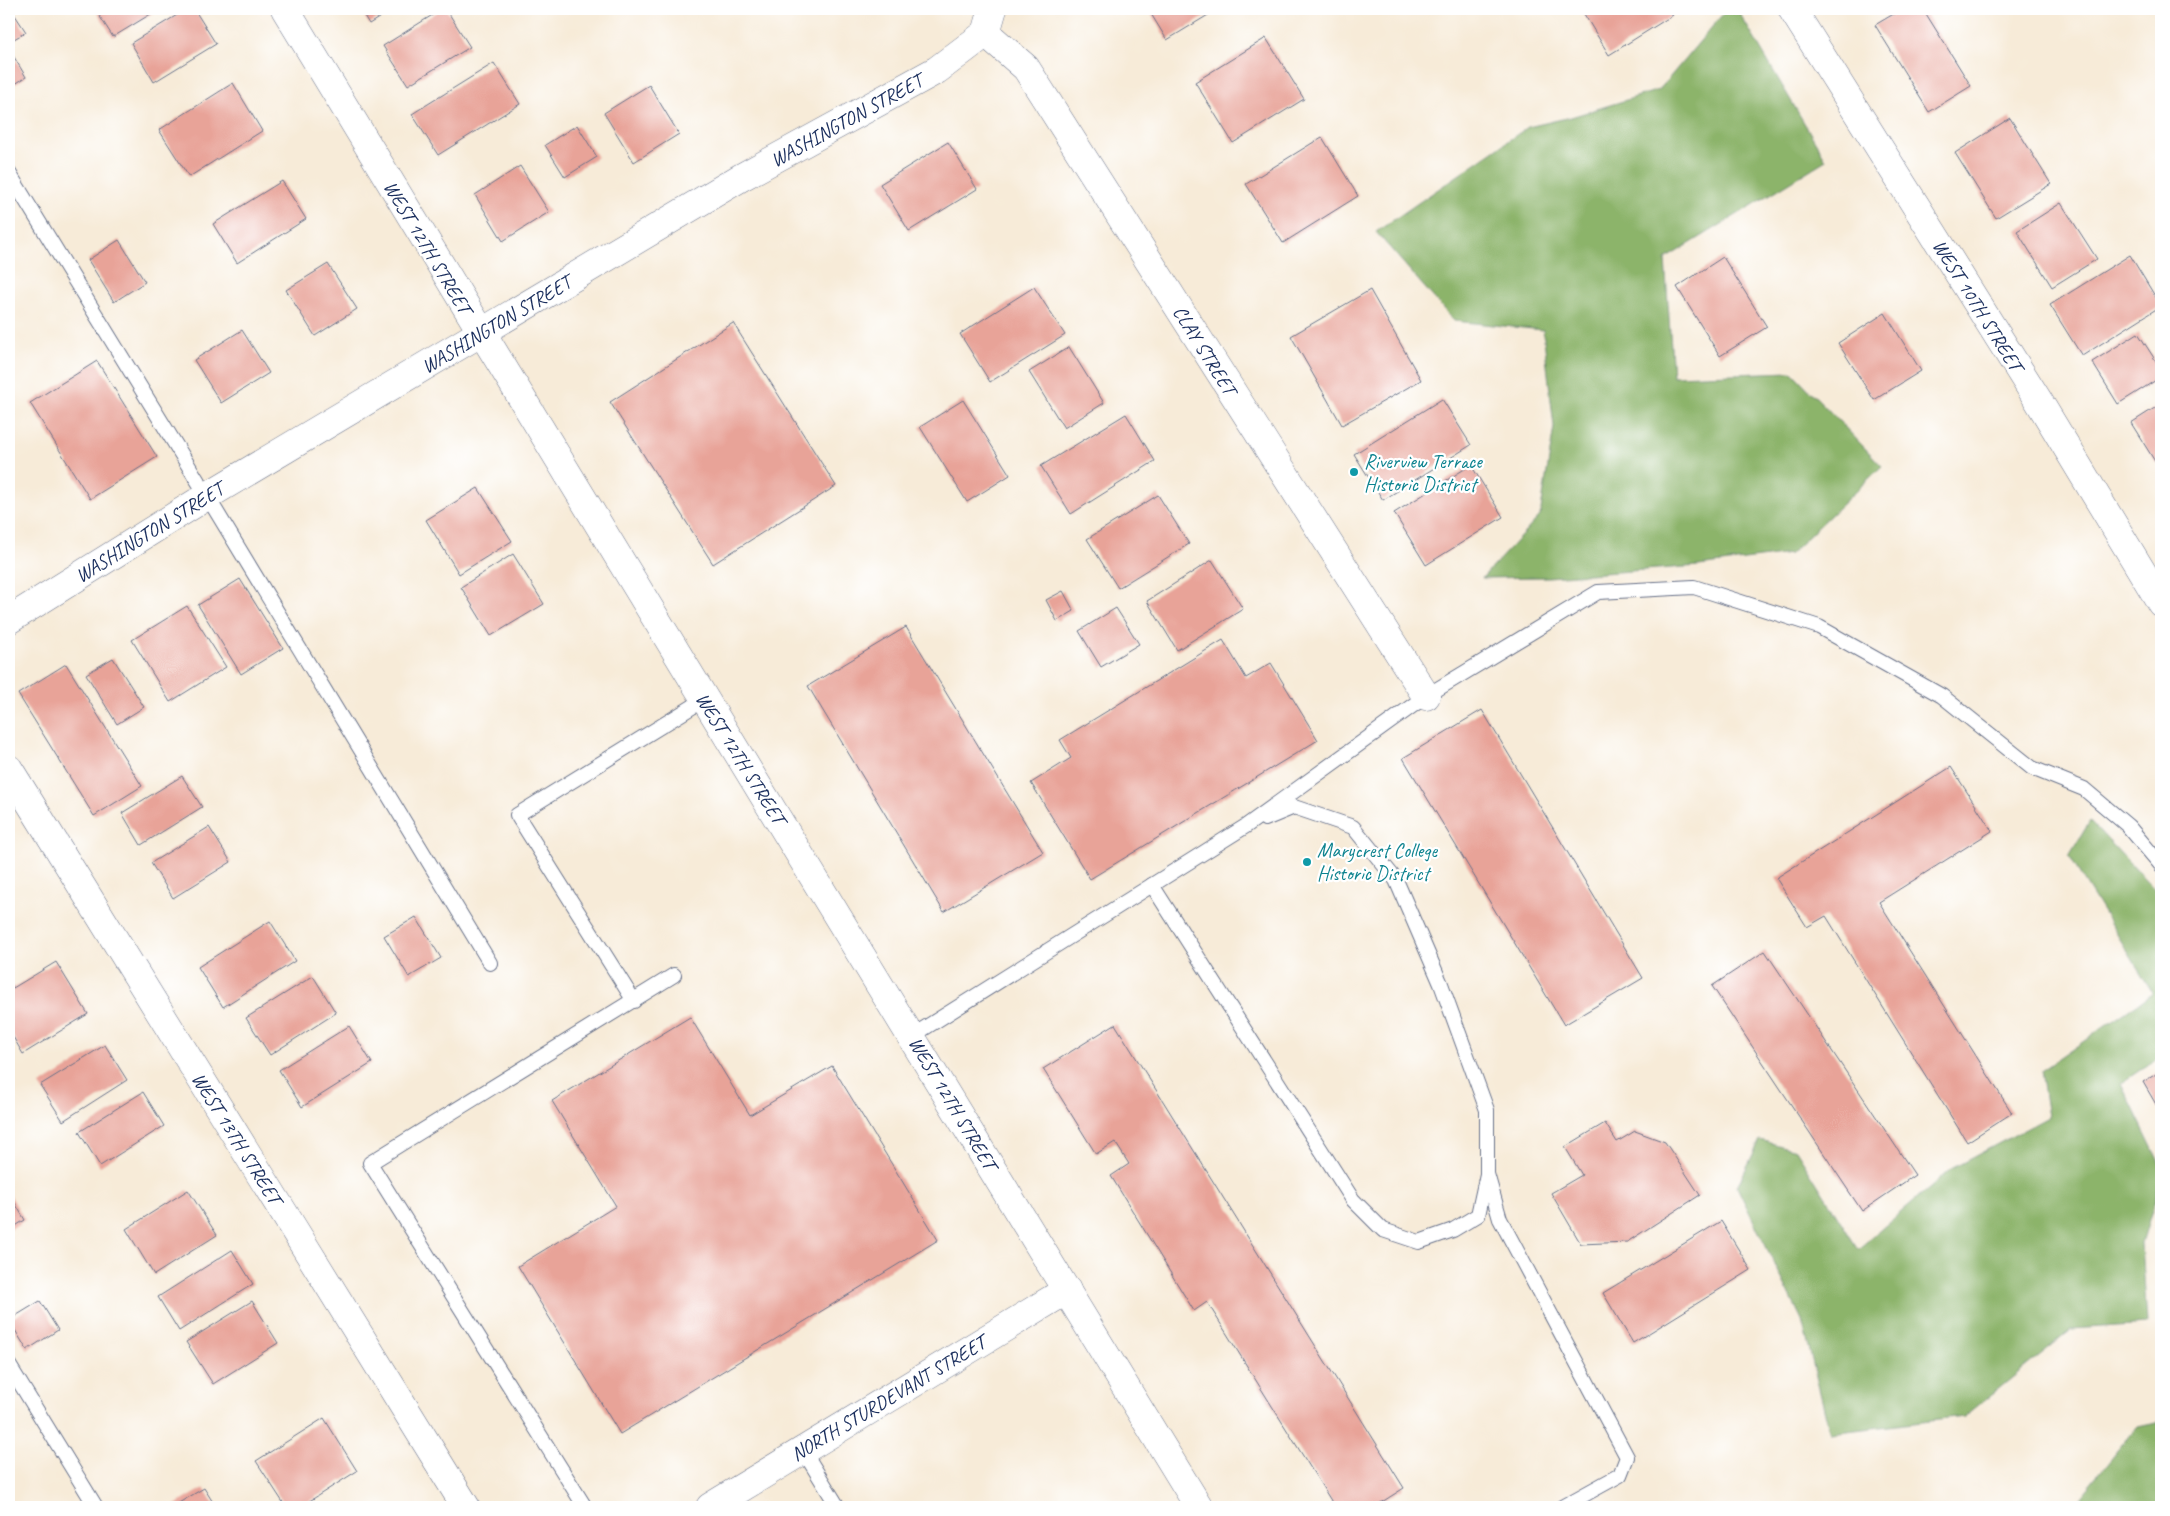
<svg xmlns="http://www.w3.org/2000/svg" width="2170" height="1516" font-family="Caveat,sans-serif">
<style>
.forest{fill:#8cb46b;stroke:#547264}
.building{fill:#e8a398}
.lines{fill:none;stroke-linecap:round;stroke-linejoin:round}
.service-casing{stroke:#687189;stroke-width:16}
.minor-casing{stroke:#687189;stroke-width:29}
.tertiary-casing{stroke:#687189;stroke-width:29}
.service{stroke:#fff;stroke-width:14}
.minor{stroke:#fff;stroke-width:28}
.tertiary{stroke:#fff;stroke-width:28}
.culture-dot{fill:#0f9aa8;stroke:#fff;stroke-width:2}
.labels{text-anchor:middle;stroke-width:4.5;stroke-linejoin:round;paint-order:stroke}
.street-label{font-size:20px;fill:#1b2f5e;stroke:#fff}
.culture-label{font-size:20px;fill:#0d838f;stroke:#fff;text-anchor:start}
</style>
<rect width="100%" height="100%" fill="#fff"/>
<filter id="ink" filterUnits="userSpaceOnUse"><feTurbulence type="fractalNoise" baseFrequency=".02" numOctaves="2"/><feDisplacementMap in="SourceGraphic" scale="10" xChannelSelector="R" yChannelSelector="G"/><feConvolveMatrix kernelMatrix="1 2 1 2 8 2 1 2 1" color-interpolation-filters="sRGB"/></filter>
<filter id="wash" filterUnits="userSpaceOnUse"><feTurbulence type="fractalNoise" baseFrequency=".0096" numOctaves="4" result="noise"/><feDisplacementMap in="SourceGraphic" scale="20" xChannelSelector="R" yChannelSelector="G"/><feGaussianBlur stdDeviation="1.12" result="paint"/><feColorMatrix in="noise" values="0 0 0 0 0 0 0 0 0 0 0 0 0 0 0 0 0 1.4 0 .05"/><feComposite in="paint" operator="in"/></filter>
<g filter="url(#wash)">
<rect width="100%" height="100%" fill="#f7ebd8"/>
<g class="forest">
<polygon points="1727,9 1737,9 1826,160 1665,259 1673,376 1792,372 1882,466 1790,554 1699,566 1548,577 1482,578 1540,516 1554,427 1543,330 1454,321 1376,232 1528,127 1571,117 1659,90"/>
<polygon points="2090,821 2161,896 2161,1056 2121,1083 2161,1166 2161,1180 2142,1243 2147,1324 2072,1329 1964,1417 1830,1433 1802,1320 1737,1187 1760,1140 1796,1150 1858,1249 1951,1169 2048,1117 2041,1071 2153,993 2069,856"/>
<polygon points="2161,1421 2161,1507 2072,1507 2138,1426"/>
</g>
<g id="blocks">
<g class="building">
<polygon points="9,9 11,9 26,32 9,42"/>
<polygon points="95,9 159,9 113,37"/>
<polygon points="187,9 194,9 216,44 154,82 131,43"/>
<polygon points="360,9 393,9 369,24"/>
<polygon points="442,9 446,9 470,47 408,85 383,46"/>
<polygon points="1148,9 1218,9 1167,40"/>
<polygon points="1581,9 1669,9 1673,15 1609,55"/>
<polygon points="1902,9 1923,9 1971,86 1929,112 1875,25"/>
<polygon points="1266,38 1304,99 1233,143 1195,82"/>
<polygon points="11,52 26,77 9,88 9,54"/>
<polygon points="494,63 520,104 438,155 412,114"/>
<polygon points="233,83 262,131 189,177 159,130"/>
<polygon points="649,85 679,134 634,162 604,113"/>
<polygon points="2010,118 2051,184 1996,218 1955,153"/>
<polygon points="577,125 597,157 565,177 545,145"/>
<polygon points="1322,137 1358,196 1283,243 1246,184"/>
<polygon points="948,142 977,189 909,231 880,184"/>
<polygon points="520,166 549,212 503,241 475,195"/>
<polygon points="282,181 306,219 237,263 213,224"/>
<polygon points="2061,203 2097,259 2052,287 2017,231"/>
<polygon points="119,240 145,282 114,302 88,260"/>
<polygon points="2130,255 2161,306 2082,356 2050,305"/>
<polygon points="1723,257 1767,327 1720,356 1677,287"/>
<polygon points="328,264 357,309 315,336 286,290"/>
<polygon points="1034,287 1065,335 990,382 960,334"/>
<polygon points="1370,290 1421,380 1342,425 1291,336"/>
<polygon points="1885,313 1921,371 1874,400 1838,343"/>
<polygon points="733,323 836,486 713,564 610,402"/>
<polygon points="242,330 269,373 221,403 194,360"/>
<polygon points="2138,333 2161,369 2161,377 2118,404 2092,362"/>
<polygon points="1069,347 1104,403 1064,428 1029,372"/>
<polygon points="97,361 157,457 90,499 30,403"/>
<polygon points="1442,399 1471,445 1383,500 1354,454"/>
<polygon points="963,400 1010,475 967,502 920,427"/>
<polygon points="2161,404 2161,460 2156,463 2131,423"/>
<polygon points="1126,414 1155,461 1071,514 1041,466"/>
<polygon points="1471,465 1503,517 1426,565 1394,513"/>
<polygon points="478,488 512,541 459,574 426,520"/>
<polygon points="1158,495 1189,544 1118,588 1087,539"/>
<polygon points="513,554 544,604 491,636 461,587"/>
<polygon points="1212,560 1243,609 1177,650 1147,601"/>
<polygon points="240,579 283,648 241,674 198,605"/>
<polygon points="1063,591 1074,611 1057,621 1046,600"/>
<polygon points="187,606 226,667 170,702 132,640"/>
<polygon points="1116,608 1139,644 1101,667 1079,631"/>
<polygon points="906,627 1043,852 944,912 808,686"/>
<polygon points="1223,640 1246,678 1271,663 1318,740 1090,879 1031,783 1071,758 1060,740"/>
<polygon points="113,658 144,707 117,724 86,674"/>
<polygon points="66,664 142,786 94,816 18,694"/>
<polygon points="1482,710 1643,978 1564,1025 1403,758"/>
<polygon points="1951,767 1992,831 1879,902 2012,1113 1967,1142 1826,916 1807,927 1776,878"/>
<polygon points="182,776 202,807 141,845 122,813"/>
<polygon points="209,827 231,862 173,898 151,863"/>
<polygon points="416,917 441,958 409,977 384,936"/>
<polygon points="270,921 295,961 223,1007 198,967"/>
<polygon points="1765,951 1915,1175 1862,1211 1712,986"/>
<polygon points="56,962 88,1014 23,1054 9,1030 9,980 13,988"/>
<polygon points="313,976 336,1013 270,1055 246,1018"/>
<polygon points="690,1017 750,1115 832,1066 938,1240 620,1434 518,1266 616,1206 552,1101"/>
<polygon points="1115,1024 1404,1488 1374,1507 1335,1507 1207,1302 1194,1311 1111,1176 1129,1164 1115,1142 1096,1154 1043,1069"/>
<polygon points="349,1026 372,1063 302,1107 279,1070"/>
<polygon points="105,1045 127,1080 63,1121 40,1085"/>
<polygon points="2161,1071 2161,1113 2143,1082"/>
<polygon points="143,1092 164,1126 100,1166 79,1132"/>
<polygon points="1605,1123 1617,1142 1635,1131 1665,1142 1700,1195 1627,1242 1581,1244 1551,1193 1582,1175 1565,1147"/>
<polygon points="188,1190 217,1235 154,1275 126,1229"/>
<polygon points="9,1193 25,1220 9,1230"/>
<polygon points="1721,1221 1751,1270 1633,1343 1603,1293"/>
<polygon points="232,1250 253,1284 179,1331 158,1297"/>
<polygon points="40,1301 58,1330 27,1350 9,1320"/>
<polygon points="252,1301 278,1343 213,1384 186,1342"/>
<polygon points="324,1418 357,1471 300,1507 286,1507 256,1461"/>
<polygon points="204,1488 216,1507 172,1507"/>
</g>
</g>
</g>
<g filter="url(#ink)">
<use href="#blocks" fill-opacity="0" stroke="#687189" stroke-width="1"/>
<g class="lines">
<g class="service-casing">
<g id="service">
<polyline points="9,173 207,496 490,963"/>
<polyline points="1152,885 1353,1200 1383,1230 1419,1242 1453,1230 1478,1215 1487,1174 1487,1110 1441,984 1396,880 1353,827 1294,807 1265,819"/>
<polyline points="634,1001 517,815 705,699"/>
<polyline points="912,1036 1246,826 1426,696 1598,592 1694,587 1819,627 1942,696 2032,768 2084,789 2128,826 2161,865"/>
<polyline points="1487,1174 1500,1219 1627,1457 1620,1475 1562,1507"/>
<polyline points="9,1365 96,1507"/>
<polyline points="803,1450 838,1507"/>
<polyline points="585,1507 370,1163 674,975"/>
</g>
</g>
<g class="minor-casing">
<g id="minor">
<path d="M285 9C586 511 895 1007 1199 1507"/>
<polyline points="1792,9 2038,400 2161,603"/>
<polyline points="986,33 1026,68 1426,696"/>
<polyline points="9,769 466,1507"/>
<polyline points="710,1507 1067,1290"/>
</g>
</g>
<g class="tertiary-casing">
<polyline id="tertiary" points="9,620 207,496 740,178 937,70 986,33 993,9"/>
</g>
<use href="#service" class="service"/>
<use href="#minor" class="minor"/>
<use href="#tertiary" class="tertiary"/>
</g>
</g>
<g class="culture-dot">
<circle cx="1354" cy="472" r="5"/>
<circle cx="1307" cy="862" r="5"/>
</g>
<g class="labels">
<g class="street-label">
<text transform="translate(846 120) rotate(-29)" y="7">WASHINGTON STREET</text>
<text transform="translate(428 247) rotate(59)" y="7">WEST 12TH STREET</text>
<text transform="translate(1978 305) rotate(58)" y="7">WEST 10TH STREET</text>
<text transform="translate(496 324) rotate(-31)" y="7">WASHINGTON STREET</text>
<text transform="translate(1205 350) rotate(58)" y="7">CLAY STREET</text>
<text transform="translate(149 532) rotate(-32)" y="7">WASHINGTON STREET</text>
<text transform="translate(741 758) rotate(58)" y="7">WEST 12TH STREET</text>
<text transform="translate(953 1103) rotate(59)" y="7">WEST 12TH STREET</text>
<text transform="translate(237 1138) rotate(58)" y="7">WEST 13TH STREET</text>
<text transform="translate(888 1398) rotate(-31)" y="7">NORTH STURDEVANT STREET</text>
</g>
<g class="culture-label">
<text x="1364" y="468">Riverview Terrace<tspan x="1364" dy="23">Historic District</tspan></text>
<text x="1317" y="857">Marycrest College<tspan x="1317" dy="23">Historic District</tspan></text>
</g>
</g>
<rect width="2170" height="1516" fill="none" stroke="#fff" stroke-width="30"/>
</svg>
